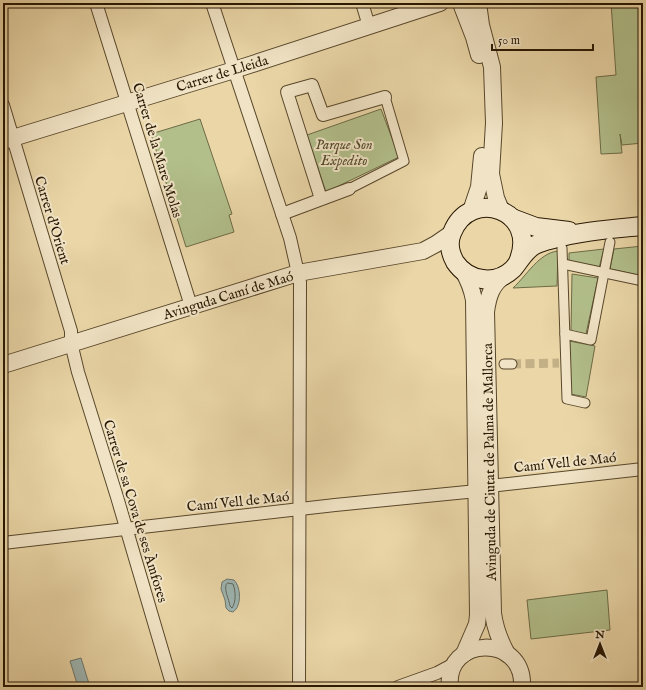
<svg xmlns="http://www.w3.org/2000/svg" width="646" height="690" font-family="'IM FELL English',serif">
<style>
.green{fill:#b2bf8b;stroke:#6d6b46}
.water{fill:#9db6b3;stroke:#6e766c}
.lines{fill:none;stroke-linecap:round;stroke-linejoin:round}
.shore{stroke:#62665a;stroke-width:1}
.pedestrian-tunnel{stroke:#c3b086;stroke-width:9;stroke-dasharray:9 4.5;stroke-linecap:butt}
.pedestrian-casing{stroke:#58472b;stroke-width:11}
.minor-casing{stroke:#58472b;stroke-width:14}
.tertiary-casing{stroke:#58472b;stroke-width:18}
.secondary-casing{stroke:#281702;stroke-width:20}
.pedestrian{stroke:#f1e4c6;stroke-width:9}
.minor{stroke:#f1e4c6;stroke-width:12}
.tertiary{stroke:#f1e4c6;stroke-width:16}
.secondary{stroke:#f1e4c6;stroke-width:18}
.labels{text-anchor:middle;stroke-width:4;stroke-linejoin:round;paint-order:stroke}
.street-label{font-size:14px;fill:#281702;stroke:#f1e4c6}
.park-label{font-size:14px;font-style:italic;fill:#51492b;stroke:#f1e4c6}
</style>
<rect width="100%" height="100%" fill="#ead6a7"/>
<filter id="stains"><feTurbulence type="fractalNoise" baseFrequency=".005" numOctaves="4"/><feColorMatrix values="0 0 0 0 .2 0 0 0 0 .09 0 0 0 0 .02 0 0 0 .5 -.17"/></filter>
<radialGradient id="worn" r=".72"><stop offset=".6" stop-color="#630" stop-opacity="0"/><stop offset="1" stop-color="#630" stop-opacity=".3"/></radialGradient>
<g class="green">
<polygon points="611,3 643,3 643,143 622,145 620,134 622,153 601,154 596,77 616,75"/>
<polygon points="381,109 399,157 326,192 307,135"/>
<polygon points="200,119 232,214 229,215 234,232 186,247 151,134"/>
<polygon points="643,246 640,264 643,265 643,276 610,269 614,249"/>
<polygon points="604,249 599,268 569,262 569,253"/>
<path d="M558 251 557 286 513 288C527 275 539 253 558 251Z"/>
<polygon points="572,274 598,278 586,334 571,331"/>
<polygon points="569,341 595,346 586,397 571,394"/>
<polygon points="607,590 610,630 531,639 527,600"/>
</g>
<g class="water">
<path d="M227 579 234 580C241 587 242 606 233 612L229 611 226 608 225 600 221 589 222 582Z"/>
<polygon points="81,658 90,687 78,687 70,661"/>
</g>
<g class="lines">
<path class="shore" d="M228 583 233 584C236 592 236 602 232 608L230 606C229 599 224 590 226 585Z"/>
<polyline class="pedestrian-tunnel" points="512,364 559,363"/>
<g class="pedestrian-casing">
<g id="pedestrian">
<polyline points="349,189 404,161 385,97"/>
<polyline points="562,248 567,399 585,403"/>
<polyline points="563,264 643,281"/>
<polyline points="565,334 591,340 610,242"/>
<polyline points="504,364 512,364"/>
</g>
</g>
<g class="minor-casing">
<g id="minor">
<polyline points="96,3 191,306"/>
<polyline points="212,3 290,238 300,282 299,687"/>
<polyline points="362,3 369,26"/>
<polyline points="3,105 71,331 71,343 78,372 117,497 173,687"/>
<polyline points="321,199 287,92 312,85 323,115 385,97"/>
<polyline points="282,214 349,189"/>
<polyline points="490,486 643,469"/>
<polyline points="3,543 335,505 477,491"/>
<polyline points="398,687 437,673 456,663"/>
</g>
</g>
<g class="tertiary-casing">
<g id="tertiary">
<polyline points="478,3 481,25 492,67 494,123 491,174 496,198 501,210"/>
<polyline points="462,6 474,37 479,55"/>
<polyline points="3,141 234,70 440,3"/>
<polyline points="471,211 479,187 482,156"/>
<path d="M463 271C469 281 472 289 474 300L478 615 477 624 464 654"/>
<path d="M506 275C492 283 488 296 486 312L493 613C495 629 500 641 507 654"/>
<polyline points="3,365 298,273 423,251 436,244 452,233"/>
<path d="M450 687C444 636 525 633 522 687"/>
</g>
</g>
<g class="secondary-casing">
<g id="secondary">
<polyline points="512,218 536,227 569,231"/>
<path d="M518 262C540 210 470 186 452 233 448 242 450 253 455 262 468 281 495 286 513 269 520 261 525 250 535 245 540 243 545 241 550 240 580 231 612 229 643 226"/>
</g>
</g>
<use href="#pedestrian" class="pedestrian"/>
<use href="#minor" class="minor"/>
<use href="#tertiary" class="tertiary"/>
<use href="#secondary" class="secondary"/>
</g>
<g class="labels">
<g class="street-label">
<text transform="translate(222 73) rotate(-17)" y="5">Carrer de Lleida</text>
<text transform="translate(158 150) rotate(73)" y="5">Carrer de la Mare Molas</text>
<text transform="translate(53 220) rotate(73)" y="5">Carrer d'Orient</text>
<text transform="translate(228 295) rotate(-17)" y="5">Avinguda Camí de Maó</text>
<text transform="translate(489 462) rotate(-91)" y="5">Avinguda de Ciutat de Palma de Mallorca</text>
<text transform="translate(565 462) rotate(-6)" y="5">Camí Vell de Maó</text>
<text transform="translate(238 501) rotate(-6)" y="5">Camí Vell de Maó</text>
<text transform="translate(136 511) rotate(73)" y="5">Carrer de sa Cova de ses Àmfores</text>
</g>
<g class="park-label">
<text x="344" y="149">Parque Son<tspan x="344" dy="16">Expedito</tspan></text>
</g>
</g>
<rect width="646" height="690" fill="none" stroke="#ead6a7" stroke-width="16"/>
<rect x="4" y="4" width="638" height="682" fill="none" stroke="#281702" stroke-width="2"/>
<rect x="8" y="8" width="630" height="674" fill="none" stroke="#281702"/>
<g transform="translate(600 644)" stroke="#f1e4c6" stroke-width="3" paint-order="stroke">
<path d="M0-3L7 15L0 10L-7 15Z" fill="#281702"/>
<text y="-6" font-size="11" font-weight="bold" text-anchor="middle" fill="#281702">N</text>
</g>
<path d="M492 44v6h101v-6" fill="none" stroke="#281702" stroke-width="2"/>
<text x="498" y="44" font-size="12" fill="#281702" stroke="#f1e4c6" stroke-width="3" paint-order="stroke">50 m</text>
<rect width="100%" height="100%" filter="url(#stains)"/>
<rect width="100%" height="100%" fill="url(#worn)"/>
</svg>
